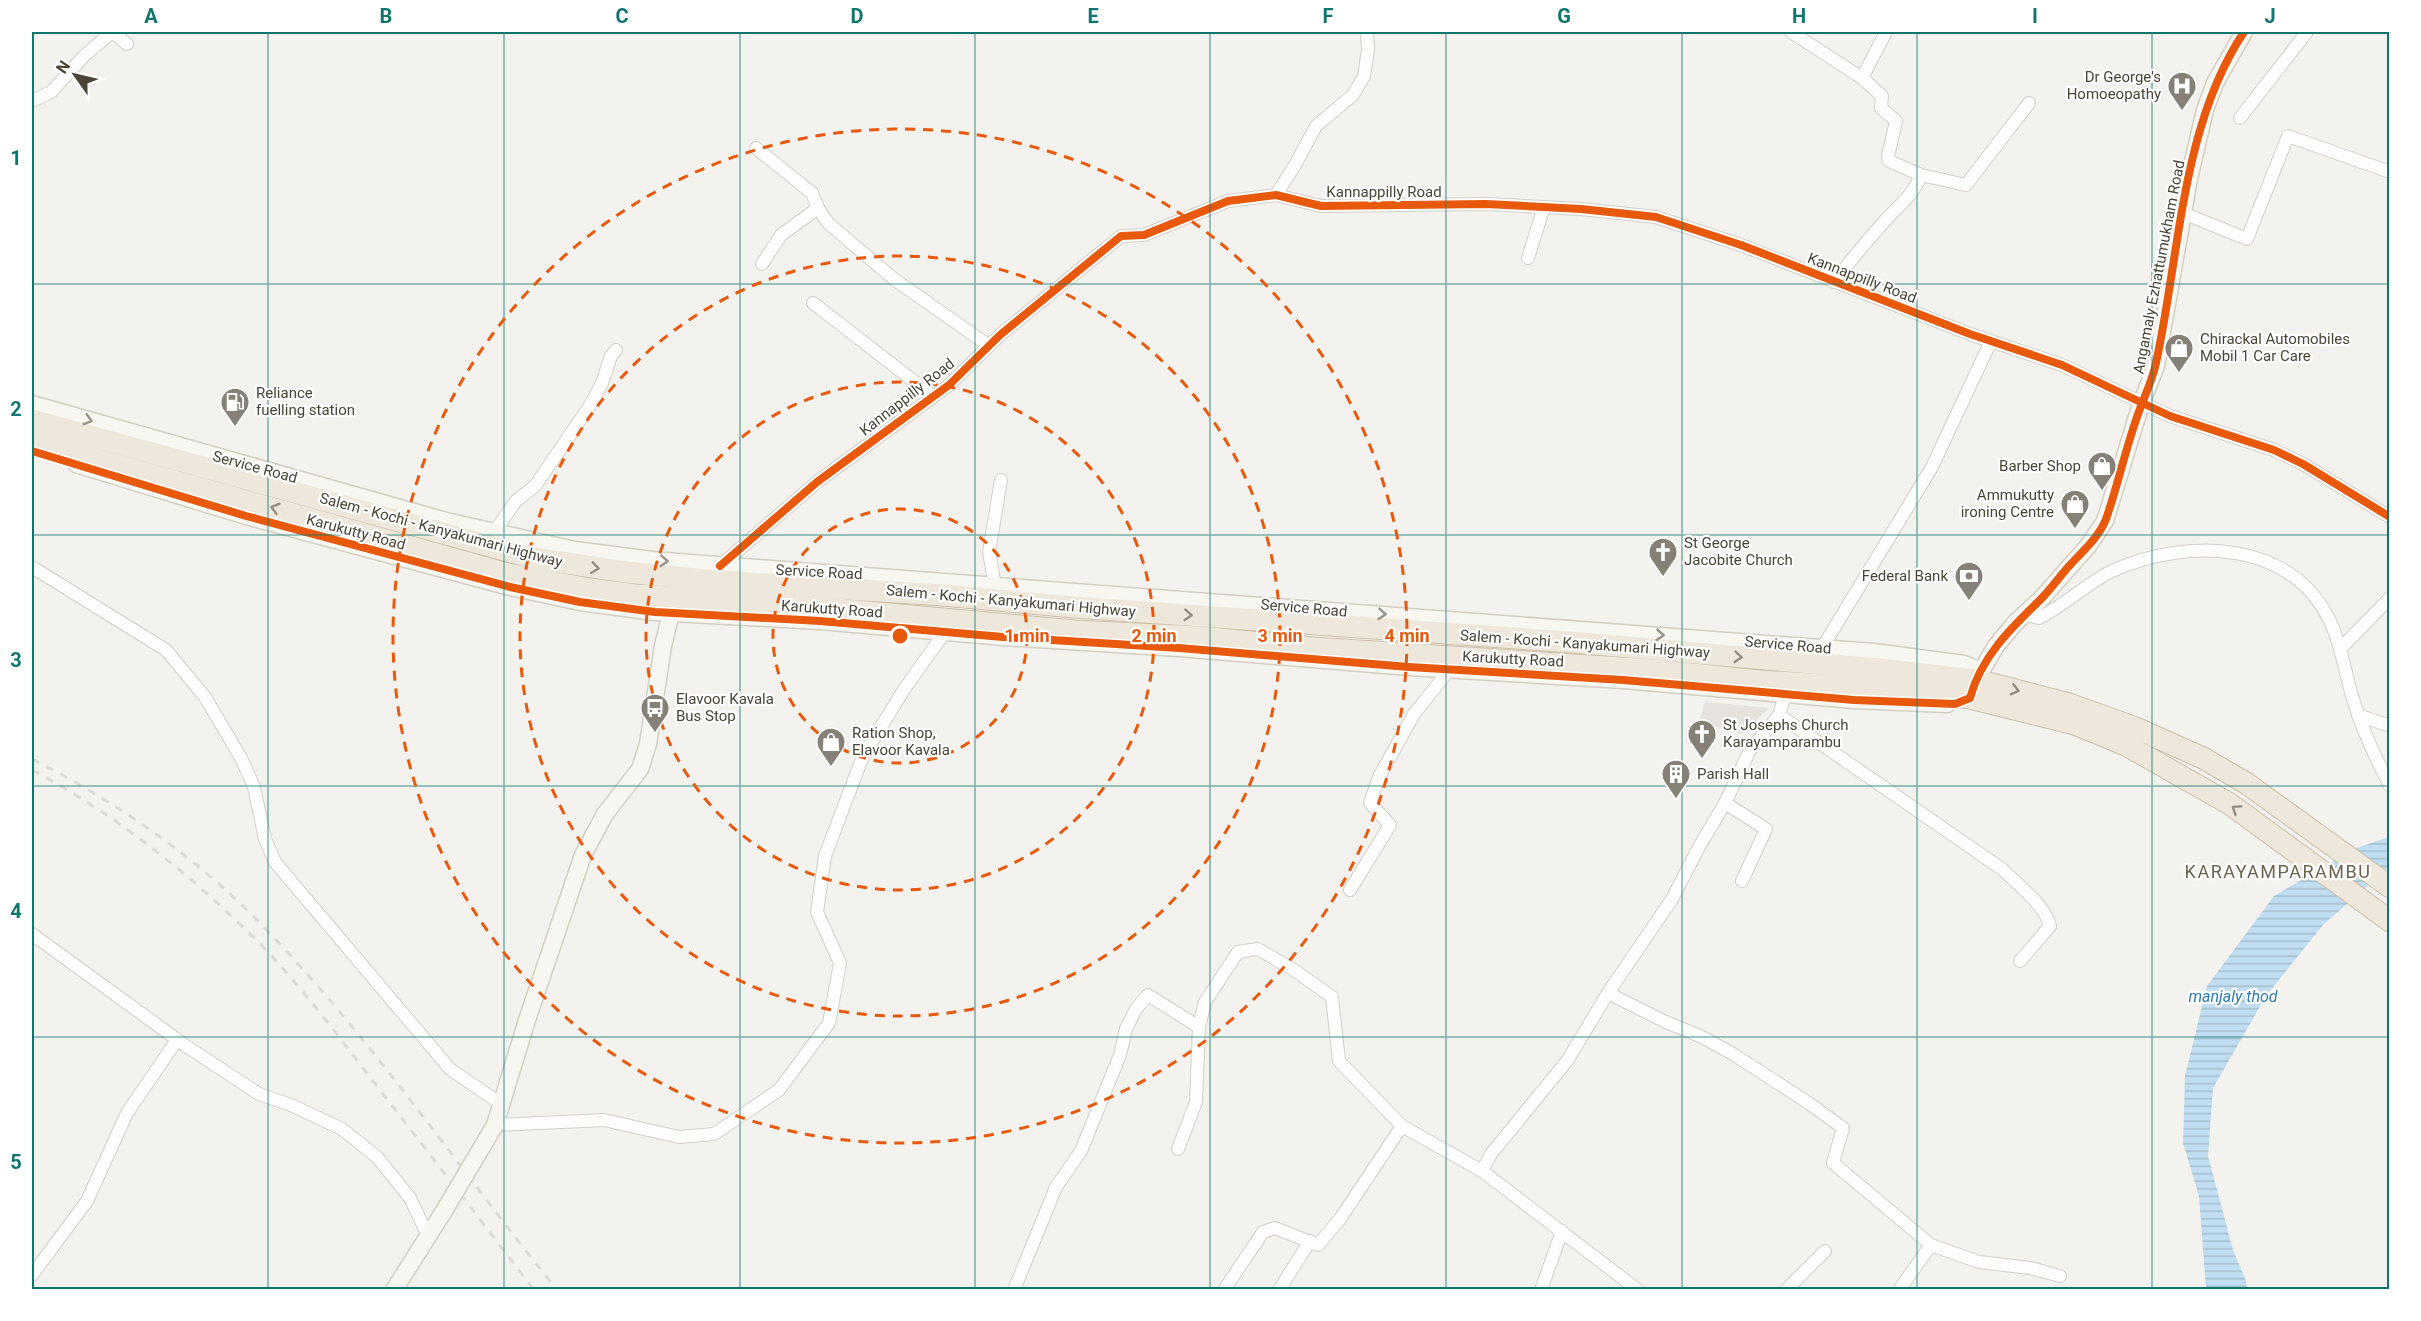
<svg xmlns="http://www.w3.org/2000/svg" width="2421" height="1321" font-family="Roboto,sans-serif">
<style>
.parking{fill:#e6e3df}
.water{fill:url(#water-rules)}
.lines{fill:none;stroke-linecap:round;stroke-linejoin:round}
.street-casing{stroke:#d2d0cb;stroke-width:14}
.secondary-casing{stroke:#d3cfc5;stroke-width:19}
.highway-casing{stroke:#ccbfa9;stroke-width:23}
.street{stroke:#fdfdfc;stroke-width:12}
.secondary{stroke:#f7f6f1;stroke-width:16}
.highway{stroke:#ede8db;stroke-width:21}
.rail{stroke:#dbdbda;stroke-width:3;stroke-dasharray:8 8;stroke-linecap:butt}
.secondary-bridge-casing{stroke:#d3cfc5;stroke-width:19;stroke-linecap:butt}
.secondary-bridge{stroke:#f7f6f1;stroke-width:16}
.cycleway-casing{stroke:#fff;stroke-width:11}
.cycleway{stroke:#e8590c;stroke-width:8}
.oneway{stroke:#98948c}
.oneway2{stroke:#948e82}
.grid{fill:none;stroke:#0f766e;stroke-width:1.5;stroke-opacity:0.55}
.ring{fill:none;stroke:#e8590c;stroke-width:3;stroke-dasharray:10 8}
.labels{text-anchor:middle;stroke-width:4.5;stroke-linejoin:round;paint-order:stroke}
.poi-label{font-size:15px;fill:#4b4439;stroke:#fff;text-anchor:start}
.street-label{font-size:15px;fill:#4b4439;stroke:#fff}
.water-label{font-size:16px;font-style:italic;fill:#2e7ab2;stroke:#fff}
.quarter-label{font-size:18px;letter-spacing:1.5px;fill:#6e6250;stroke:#fff}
.centre{fill:#e8590c;stroke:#fff;stroke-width:3}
.ring-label{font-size:18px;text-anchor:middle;font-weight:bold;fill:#e8590c;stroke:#fff;stroke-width:4.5;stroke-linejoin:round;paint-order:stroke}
.neatline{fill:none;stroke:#0f766e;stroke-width:2}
.grid-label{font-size:20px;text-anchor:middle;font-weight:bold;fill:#0f766e}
</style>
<defs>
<pattern id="water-rules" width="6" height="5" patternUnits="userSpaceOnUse" patternTransform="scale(1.5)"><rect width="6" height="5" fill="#c0ddf1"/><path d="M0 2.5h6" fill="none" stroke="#a6bfcf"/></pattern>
</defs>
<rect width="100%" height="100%" fill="#f4f2ee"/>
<polygon class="parking" points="1705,702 1769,708 1742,734 1699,722"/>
<polygon class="water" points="2389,837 2389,867 2323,925 2266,996 2213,1088 2208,1156 2233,1250 2246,1281 2247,1289 2206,1289 2199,1196 2183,1143 2185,1076 2207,986 2274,896 2356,848"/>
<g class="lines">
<g class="street-casing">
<g id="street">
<polyline points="112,32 127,44"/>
<polyline points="1791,32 1862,78"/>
<polyline points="32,101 51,92 84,56 112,32"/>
<polyline points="2240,118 2307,32"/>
<polyline points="756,148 812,193 818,208 828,223 895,280 988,345"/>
<polyline points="1921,175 1966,185 2029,103"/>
<polyline points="1276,195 1295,165 1316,126 1353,95 1364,76 1368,50 1367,32"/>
<polyline points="2183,213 2247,239 2288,136 2390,172"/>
<polyline points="1528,258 1544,207"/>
<polyline points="762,264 781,235 818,208"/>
<path d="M1834 282C1850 261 1866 242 1883 223 1898 206 1913 196 1921 175L1889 161 1888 156 1896 121 1881 108 1882 96 1862 78 1886 32"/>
<polyline points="813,303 933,396"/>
<polyline points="494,532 516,501 535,486 589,407 602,383 611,356 616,350"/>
<polyline points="720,566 817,482 949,385 1000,335 1121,236 1144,235 1228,201 1276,195 1321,206 1486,204 1581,209 1656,217 1741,245 1970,334 2062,365 2170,416 2274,450 2303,464 2390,517"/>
<polyline points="32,567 166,650 205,697 241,758 254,787 265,839 275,862 450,1069 501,1104"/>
<polyline points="995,586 989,552 1001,480"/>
<path d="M2023 614 2039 618C2065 605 2086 584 2112 571 2188 537 2297 539 2333 628 2343 652 2346 678 2354 702 2363 732 2376 759 2390 786"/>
<polyline points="1822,648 1932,467 1991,341"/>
<polyline points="2340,649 2390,598"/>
<path d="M1779 715 2002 869C2016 883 2046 906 2050 926L2020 961"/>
<polyline points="2358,715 2390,726"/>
<polyline points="1725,803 1766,829 1742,881"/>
<polyline points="1350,890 1390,825 1370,803 1379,777 1414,714 1450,669"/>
<polyline points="32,934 186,1046 259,1094 291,1105 342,1129 377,1157 410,1198 428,1236"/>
<polyline points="1608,993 1666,1022 1702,1037 1733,1054 1810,1104 1843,1128 1833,1163 1931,1245 1899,1290"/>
<polyline points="495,1125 604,1120 679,1137 714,1134 779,1090 829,1023 840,963 817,912 825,856 863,756 905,688 945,632"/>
<polyline points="1178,1149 1196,1102 1199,1027 1205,1002 1238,952 1258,949 1294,970 1332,997 1339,1061 1402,1126 1482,1171"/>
<polyline points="1931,1245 1979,1262 2030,1268 2060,1276"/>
<polyline points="32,1275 87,1201 127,1113 177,1040"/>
<polyline points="1014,1290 1056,1187 1081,1151 1120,1055 1126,1029 1136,1009 1148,995 1199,1027"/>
<polyline points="1224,1290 1263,1232 1275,1228 1318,1245 1340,1219 1402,1126"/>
<polyline points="1279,1290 1310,1241"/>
<polyline points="1541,1290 1562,1231"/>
<polyline points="1638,1290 1482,1171 1491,1154 1567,1061 1608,993 1672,899 1699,847 1725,803 1750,750 1779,715 1785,695"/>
<polyline points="1786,1290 1825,1251"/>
</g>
</g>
<g class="secondary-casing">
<g id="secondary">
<polyline points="32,404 446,521 575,550 652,560 1874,652 1964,664 1982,671"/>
<polyline points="76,464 246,516 510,587 580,602 655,612 820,621 1003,637 1179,648 1409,667 1623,680 1854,700 1947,704"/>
<polyline points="1973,689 1976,680 1996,646 2015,623 2041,599 2088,546 2105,521 2141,404 2156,366 2189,179 2205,110 2215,83 2244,32"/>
<polyline points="495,1125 527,1020 583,855 605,814 640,769 648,744 663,646 671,613"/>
<polyline points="394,1290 444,1211"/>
</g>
</g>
<g class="highway-casing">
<g id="highway">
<polyline points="32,420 533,558 626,572 706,580 943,595 1074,607 1571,642 1879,669 1976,680 2069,704 2136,728 2203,758 2246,783 2390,887"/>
<polyline points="32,441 508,574 590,589 635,595 780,604 1075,631 1199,637 1313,648 1652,670 1760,681 1921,691 1970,698 2075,724 2126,745 2230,804 2390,921"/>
</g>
</g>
<use href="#street" class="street"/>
<use href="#secondary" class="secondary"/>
<use href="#highway" class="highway"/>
<g class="rail">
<path d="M32 759C113 800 192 854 256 919 367 1032 457 1166 557 1290"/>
<path d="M32 770C111 812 181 867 245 929 299 981 344 1044 390 1103 438 1165 486 1227 534 1290"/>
</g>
<g class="secondary-bridge-casing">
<polyline id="secondary-bridge" points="444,1211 495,1125"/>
</g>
<use href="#secondary-bridge" class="secondary-bridge"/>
<g class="cycleway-casing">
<g id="cycleway">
<path d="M32 451 246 516 510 587 580 602 655 612 820 621 1003 637 1179 648 1409 667 1623 680 1854 700 1955 704 1970 698C1981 657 2011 628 2040 600 2051 589 2060 576 2070 565 2083 551 2099 537 2106 519 2117 488 2124 455 2135 423 2141 403 2152 383 2156 363 2180 254 2181 126 2244 32"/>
<polyline points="720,566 817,482 949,385 1000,335 1121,236 1144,235 1228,201 1276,195 1321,206 1486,204 1581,209 1656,217 1741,245 1970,334 2062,365 2170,416 2274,450 2303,464 2390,517"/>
</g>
</g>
<use href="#cycleway" class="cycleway"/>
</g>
<defs><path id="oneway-chevron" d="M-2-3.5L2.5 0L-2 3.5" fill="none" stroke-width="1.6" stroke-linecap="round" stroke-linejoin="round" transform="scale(1.5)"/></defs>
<g class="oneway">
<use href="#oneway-chevron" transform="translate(88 420) rotate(16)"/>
<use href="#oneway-chevron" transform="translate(664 561) rotate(4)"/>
<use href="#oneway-chevron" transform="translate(1382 614) rotate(4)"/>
<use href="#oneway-chevron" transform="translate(1660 635) rotate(4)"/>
</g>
<g class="oneway2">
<use href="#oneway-chevron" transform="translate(275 508) rotate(-164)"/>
<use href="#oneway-chevron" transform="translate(595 568) rotate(8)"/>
<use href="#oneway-chevron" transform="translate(1188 615) rotate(4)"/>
<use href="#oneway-chevron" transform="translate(1738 657) rotate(5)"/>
<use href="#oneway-chevron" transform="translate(2015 690) rotate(14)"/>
<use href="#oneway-chevron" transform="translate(2236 809) rotate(-145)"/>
</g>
<path class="grid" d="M268 32V1290M504 32V1290M740 32V1290M975 32V1290M1210 32V1290M1446 32V1290M1682 32V1290M1917 32V1290M2152 32V1290M32 284H2390M32 535H2390M32 786H2390M32 1037H2390"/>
<g class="ring">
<circle cx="900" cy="636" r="127"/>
<circle cx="900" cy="636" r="254"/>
<circle cx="900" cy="636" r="380"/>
<circle cx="900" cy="636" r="507"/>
</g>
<defs>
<g id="hospital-pin" transform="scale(1.5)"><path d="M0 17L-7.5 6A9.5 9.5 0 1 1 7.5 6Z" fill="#868178" stroke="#fff"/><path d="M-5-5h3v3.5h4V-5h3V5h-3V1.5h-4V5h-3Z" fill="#fff"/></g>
<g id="shop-pin" transform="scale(1.5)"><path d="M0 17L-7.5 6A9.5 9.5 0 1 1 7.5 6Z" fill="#868178" stroke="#fff"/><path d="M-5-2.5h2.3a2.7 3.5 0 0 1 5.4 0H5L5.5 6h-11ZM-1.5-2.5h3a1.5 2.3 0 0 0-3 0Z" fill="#fff"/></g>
<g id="fuel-pin" transform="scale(1.5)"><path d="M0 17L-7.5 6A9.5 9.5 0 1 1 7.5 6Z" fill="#868178" stroke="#fff"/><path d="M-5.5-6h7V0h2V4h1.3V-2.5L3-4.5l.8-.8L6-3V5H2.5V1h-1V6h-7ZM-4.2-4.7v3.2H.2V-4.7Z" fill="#fff"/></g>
<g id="church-pin" transform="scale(1.5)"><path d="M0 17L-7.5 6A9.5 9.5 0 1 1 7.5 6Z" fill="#868178" stroke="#fff"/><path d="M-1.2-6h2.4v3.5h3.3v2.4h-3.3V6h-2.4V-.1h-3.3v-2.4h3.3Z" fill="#fff"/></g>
<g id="bank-pin" transform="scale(1.5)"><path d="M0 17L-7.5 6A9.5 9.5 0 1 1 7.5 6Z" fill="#868178" stroke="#fff"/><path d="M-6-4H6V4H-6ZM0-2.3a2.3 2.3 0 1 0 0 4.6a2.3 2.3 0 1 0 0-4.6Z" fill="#fff"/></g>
<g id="bus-pin" transform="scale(1.5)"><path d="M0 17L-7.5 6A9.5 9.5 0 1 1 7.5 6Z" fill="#868178" stroke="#fff"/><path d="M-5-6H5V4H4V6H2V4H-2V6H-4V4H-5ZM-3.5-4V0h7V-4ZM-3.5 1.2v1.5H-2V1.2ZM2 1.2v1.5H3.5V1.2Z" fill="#fff"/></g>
<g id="building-pin" transform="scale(1.5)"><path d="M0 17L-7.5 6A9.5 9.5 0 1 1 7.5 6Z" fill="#868178" stroke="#fff"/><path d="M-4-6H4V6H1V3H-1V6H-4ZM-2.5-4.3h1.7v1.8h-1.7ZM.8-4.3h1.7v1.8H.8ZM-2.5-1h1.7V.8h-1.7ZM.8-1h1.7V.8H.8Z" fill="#fff"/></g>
</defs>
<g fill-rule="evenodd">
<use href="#hospital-pin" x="2182" y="86"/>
<use href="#shop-pin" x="2179" y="348"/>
<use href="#fuel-pin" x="235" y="402"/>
<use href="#shop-pin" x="2102" y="466"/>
<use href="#shop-pin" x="2075" y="504"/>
<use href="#church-pin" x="1663" y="552"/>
<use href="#bank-pin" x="1969" y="576"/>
<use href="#bus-pin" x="655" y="708"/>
<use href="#church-pin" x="1702" y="734"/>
<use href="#shop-pin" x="831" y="742"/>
<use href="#building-pin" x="1676" y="774"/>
</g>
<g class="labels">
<g class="poi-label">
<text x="2161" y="82" text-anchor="end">Dr George's<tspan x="2161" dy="17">Homoeopathy</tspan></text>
<text x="2200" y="344">Chirackal Automobiles<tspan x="2200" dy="17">Mobil 1 Car Care</tspan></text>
<text x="256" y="398">Reliance<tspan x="256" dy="17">fuelling station</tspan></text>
<text x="2081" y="471" text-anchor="end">Barber Shop</text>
<text x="2054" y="500" text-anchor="end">Ammukutty<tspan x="2054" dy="17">ironing Centre</tspan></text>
<text x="1684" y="548">St George<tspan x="1684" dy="17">Jacobite Church</tspan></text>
<text x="1948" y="581" text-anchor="end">Federal Bank</text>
<text x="676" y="704">Elavoor Kavala<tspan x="676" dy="17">Bus Stop</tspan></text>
<text x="1723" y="730">St Josephs Church<tspan x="1723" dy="17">Karayamparambu</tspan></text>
<text x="852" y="738">Ration Shop,<tspan x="852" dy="17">Elavoor Kavala</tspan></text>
<text x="1697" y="779">Parish Hall</text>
</g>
<g class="street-label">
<text x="1384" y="197">Kannappilly Road</text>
<text transform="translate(2159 267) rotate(-79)" y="5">Angamaly Ezhattumukham Road</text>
<text transform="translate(1862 278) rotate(21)" y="5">Kannappilly Road</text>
<text transform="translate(907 397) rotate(-38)" y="5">Kannappilly Road</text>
<text transform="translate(255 467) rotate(15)" y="5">Service Road</text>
<text transform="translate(441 530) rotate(15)" y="5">Salem - Kochi - Kanyakumari Highway</text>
<text transform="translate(356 532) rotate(15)" y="5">Karukutty Road</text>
<text transform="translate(819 572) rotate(3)" y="5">Service Road</text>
<text transform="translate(1011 601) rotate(5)" y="5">Salem - Kochi - Kanyakumari Highway</text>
<text transform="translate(1304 608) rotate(5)" y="5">Service Road</text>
<text transform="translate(832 609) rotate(4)" y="5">Karukutty Road</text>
<text transform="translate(1585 644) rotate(4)" y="5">Salem - Kochi - Kanyakumari Highway</text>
<text transform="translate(1788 645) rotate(5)" y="5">Service Road</text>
<text transform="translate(1513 659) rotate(3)" y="5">Karukutty Road</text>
</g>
<g class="water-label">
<text x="2233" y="1002">manjaly thod</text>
</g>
<g class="quarter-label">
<text x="2278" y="878">KARAYAMPARAMBU</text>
</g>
</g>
<circle cx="900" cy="636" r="9" class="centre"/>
<g class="ring-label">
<text x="1027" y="642">1 min</text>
<text x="1154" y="642">2 min</text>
<text x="1280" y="642">3 min</text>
<text x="1407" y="642">4 min</text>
</g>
<rect width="2421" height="1321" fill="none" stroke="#ffffff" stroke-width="66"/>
<g transform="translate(75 75) rotate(304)" stroke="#ffffff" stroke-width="4.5" paint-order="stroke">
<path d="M0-4.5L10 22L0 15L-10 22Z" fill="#4b4439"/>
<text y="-9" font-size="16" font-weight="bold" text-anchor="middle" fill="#4b4439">N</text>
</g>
<rect x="33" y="33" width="2355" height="1255" class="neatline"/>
<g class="grid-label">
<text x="151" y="23">A</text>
<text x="386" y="23">B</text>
<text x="622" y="23">C</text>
<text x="857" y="23">D</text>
<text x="1093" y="23">E</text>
<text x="1328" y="23">F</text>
<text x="1564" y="23">G</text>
<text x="1799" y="23">H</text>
<text x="2035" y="23">I</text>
<text x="2270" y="23">J</text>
<text x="16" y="165">1</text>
<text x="16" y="416">2</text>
<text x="16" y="667">3</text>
<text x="16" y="918">4</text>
<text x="16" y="1169">5</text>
</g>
</svg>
